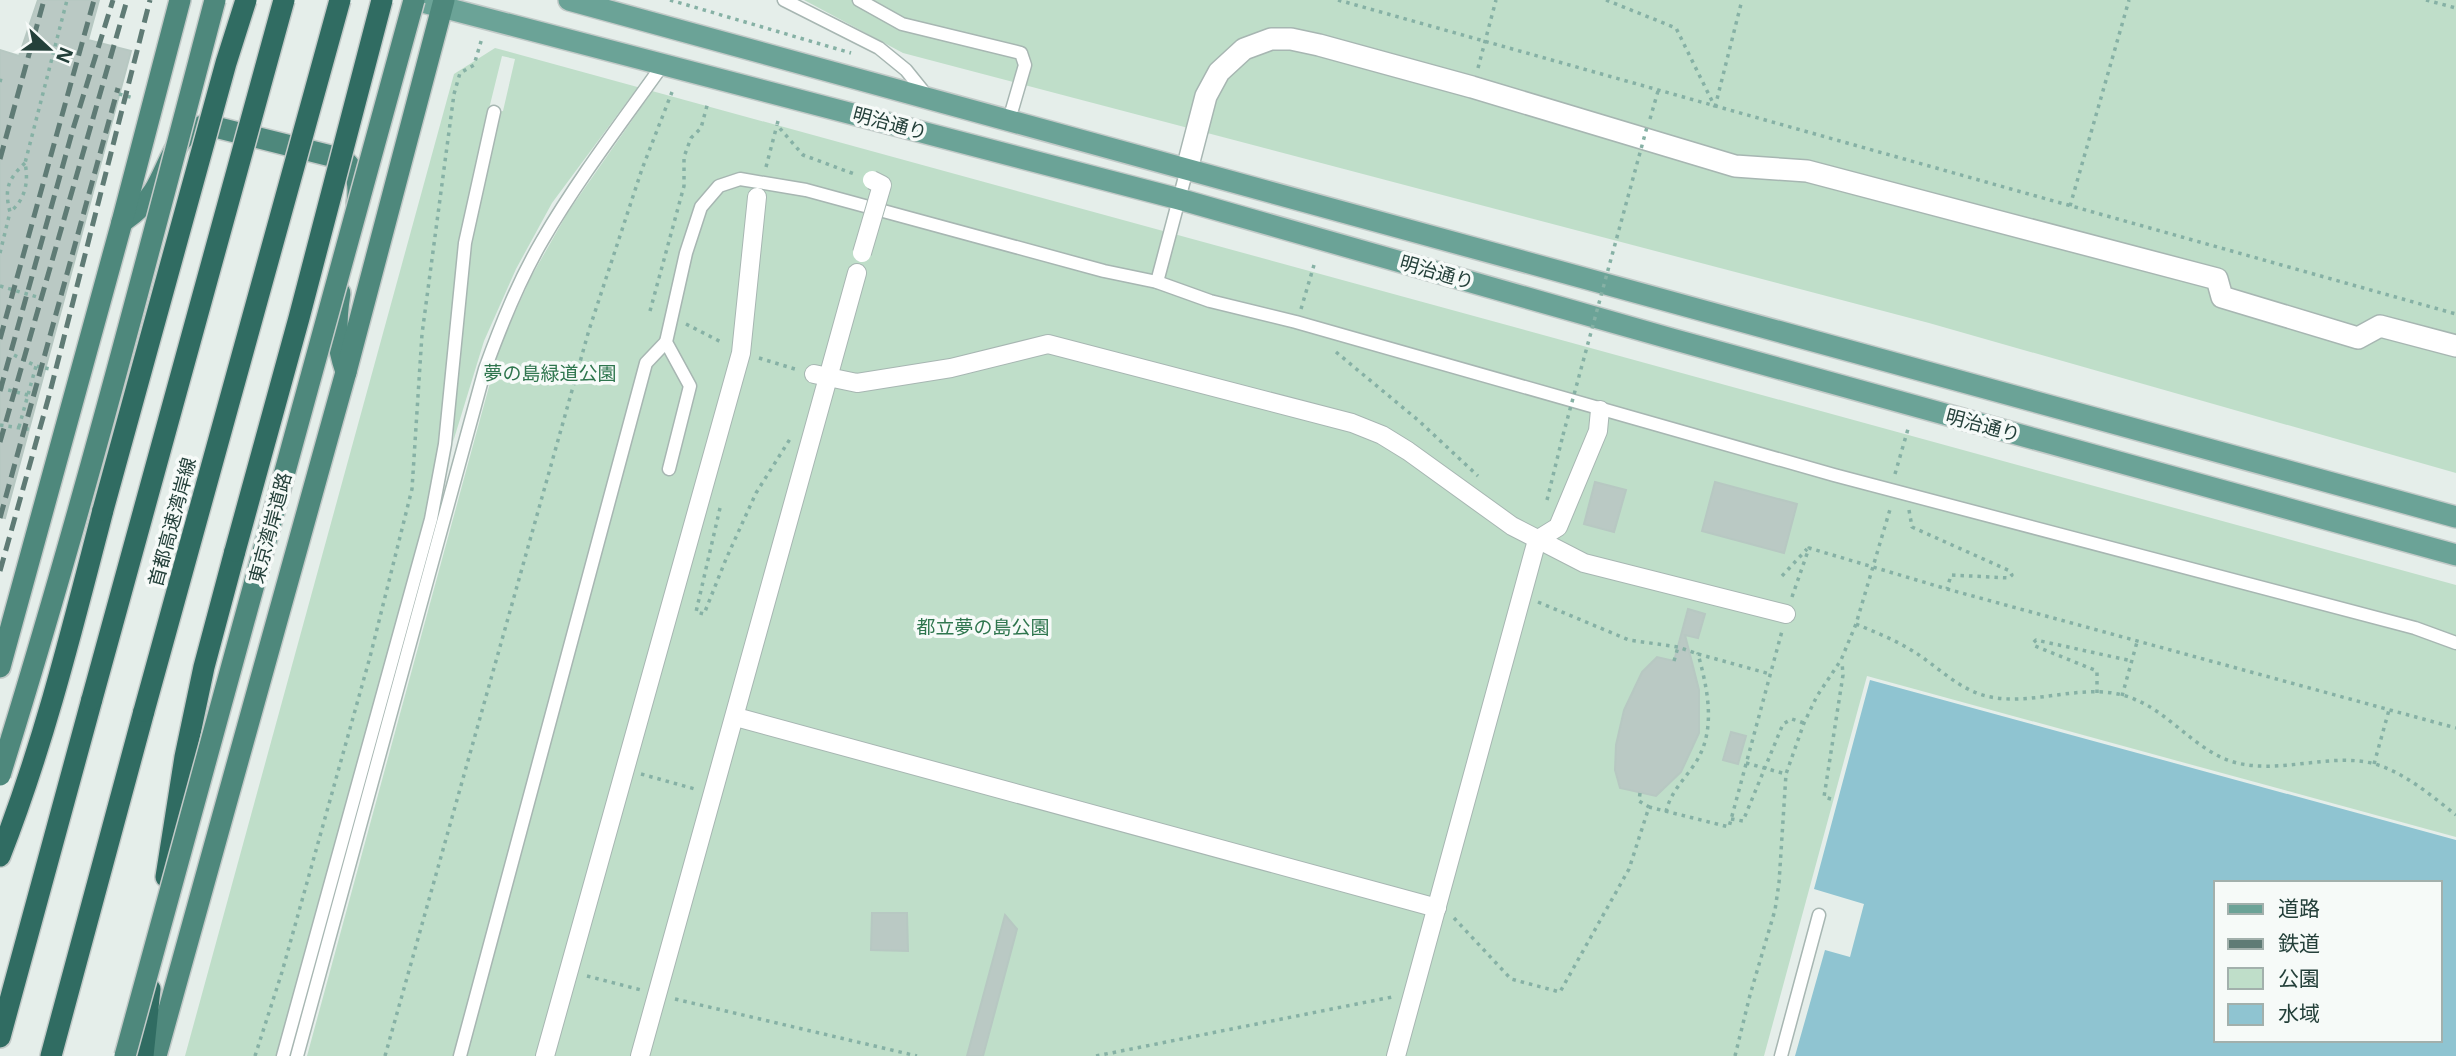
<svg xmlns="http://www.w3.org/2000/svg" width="2456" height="1056" font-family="'Open Sans','Noto Sans JP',sans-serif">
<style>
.green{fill:#bfdec9;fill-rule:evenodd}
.water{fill:#8fc4d1;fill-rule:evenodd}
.building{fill:#bac9c4;stroke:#b7c8c2;stroke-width:2}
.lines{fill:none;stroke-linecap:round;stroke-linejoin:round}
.service-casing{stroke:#a7b6b2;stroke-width:15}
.pedestrian-casing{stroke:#a7b6b2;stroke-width:20}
.minor-casing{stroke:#a7b6b2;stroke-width:24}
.primary-casing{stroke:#c2cac8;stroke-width:24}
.trunk-casing{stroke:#c2cac8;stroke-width:24}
.motorway-casing{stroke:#c2cac8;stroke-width:24}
.path{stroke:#86b1a5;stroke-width:3.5;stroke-dasharray:3.5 5;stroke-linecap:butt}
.service{stroke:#fff;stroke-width:12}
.pedestrian{stroke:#fff;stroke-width:18}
.minor{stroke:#fff;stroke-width:21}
.primary{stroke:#6ba397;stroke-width:21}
.trunk{stroke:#4e887c;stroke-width:21}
.motorway{stroke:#306c62;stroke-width:21}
.rail{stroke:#5f7b75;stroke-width:5;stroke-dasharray:14 7;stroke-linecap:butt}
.pedestrian-bridge-casing{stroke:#a7b6b2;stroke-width:20;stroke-linecap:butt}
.trunk-bridge-casing{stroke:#c2cac8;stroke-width:24;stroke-linecap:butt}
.motorway-bridge-casing{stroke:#c2cac8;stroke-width:24;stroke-linecap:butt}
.path-bridge{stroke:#86b1a5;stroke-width:3.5;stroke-dasharray:3.5 5;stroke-linecap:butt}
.pedestrian-bridge{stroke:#fff;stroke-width:18}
.trunk-bridge{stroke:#4e887c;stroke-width:21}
.motorway-bridge{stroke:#306c62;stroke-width:21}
.labels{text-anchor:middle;stroke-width:7;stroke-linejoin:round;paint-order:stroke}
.street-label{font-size:19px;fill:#24403a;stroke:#f6faf8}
.park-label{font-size:19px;fill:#2f764e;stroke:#f6faf8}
</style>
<rect width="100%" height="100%" fill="#e5eeea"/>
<g class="green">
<polygon points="804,0 2456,0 2456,473 1929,323 903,53"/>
<path d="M495 48 2456 585V837L1867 676 1764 1056H307L500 346 531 277 568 212 649 96 635 91 552 203 516 269 484 341 453 442 454 430 425 522 278 1056H185L454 74ZM502 56 515 59 503 111 488 113Z"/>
</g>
<path class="water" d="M1870 680 2456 840V1056H1795L1825 950 1850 957 1864 904 1814 889ZM2216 883H2440V1040H2216Z"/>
<g class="building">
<polygon points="38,0 99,0 88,40 131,51 5,518 0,517 0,50 19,56"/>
<polygon points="1595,482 1626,490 1614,532 1584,524"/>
<polygon points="1715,482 1797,504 1784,553 1702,531"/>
<polygon points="1688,609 1705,614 1698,638 1685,635 1699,690 1699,733 1681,772 1656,796 1620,788 1615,770 1616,745 1624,710 1642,672 1657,657 1674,661"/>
<polygon points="1731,732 1746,736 1738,764 1723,760"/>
<polygon points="872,913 907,913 908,951 871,950"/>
<polygon points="1005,915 1017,929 983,1056 967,1056"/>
</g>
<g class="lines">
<g class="service-casing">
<g id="service">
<polyline points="784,0 879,48 906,70 927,96"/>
<polyline points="859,0 902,24 1021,53 1025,65 1009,120"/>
<polyline points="1157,282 1187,169"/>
<polyline points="669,469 690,386 666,342 686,253 701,207 719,186 740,179 806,190 1104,271 1157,282 1210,301 1296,322 1834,475 2415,628 2456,643"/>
<polyline points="283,1056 431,519 445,444 465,243 494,112"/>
<path d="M297 1056 485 369C501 325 518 282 542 241 578 179 622 122 664 63"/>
<polyline points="460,1056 646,363 666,342"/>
<polyline points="1781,1056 1819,915"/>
</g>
</g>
<g class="pedestrian-casing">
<g id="pedestrian">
<polyline points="814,374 857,383 951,368 1048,344 1352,423 1382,435 1408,451 1512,526 1584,563 1786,614"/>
<polyline points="736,717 1437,908"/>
<polyline points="545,1056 741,353 757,197"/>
<polyline points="640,1056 857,273"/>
<polyline points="1396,1056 1537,540 1558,527 1598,431 1600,410"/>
</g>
</g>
<g class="minor-casing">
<polyline id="minor" points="1187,169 1206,96 1219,72 1244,49 1271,39 1291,39 1319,45 1472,87 1735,166 1807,171 2217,279 2222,297 2358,338 2380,326 2456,346"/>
</g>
<g class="primary-casing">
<g id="primary">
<polyline points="415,0 1179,199 1672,339 2456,555"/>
<polyline points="569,0 2456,517"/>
</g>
</g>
<g class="trunk-casing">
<g id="trunk">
<path d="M122 222C135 213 146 204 154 191 170 166 174 131 207 125L343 159C357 172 360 184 357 203"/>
<path d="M340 293C335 324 336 342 346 372"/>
<polyline points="0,667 122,222 180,0"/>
<polyline points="156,1056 346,372 444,0"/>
</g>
</g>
<g class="motorway-casing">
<g id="motorway">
<path d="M0 856C44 744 73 626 103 510"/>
<polyline points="166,877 185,757 204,667 235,551"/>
<polyline points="0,1037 92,699"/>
<polyline points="51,1056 144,711"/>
<polyline points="143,1056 150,989"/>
</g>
</g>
<g class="path">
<polyline points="670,0 851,53"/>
<polyline points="1338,0 2456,314"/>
<polyline points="1606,0 1676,28 1715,107"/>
<polyline points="2426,0 2456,8"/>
<polyline points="1478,68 1496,0"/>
<polyline points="0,82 1,78"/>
<polyline points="119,94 134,98"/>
<polyline points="1715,107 1742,0"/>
<polyline points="1650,119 1658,91"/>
<polyline points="778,121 777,125 803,155 857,175"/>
<path d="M25 163C8 179 4 189 10 212 25 200 29 182 25 163L67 0"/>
<polyline points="766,167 777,125"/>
<polyline points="2070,206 2129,0"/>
<polyline points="0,253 10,212"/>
<polyline points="0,286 37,297"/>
<polyline points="1301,309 1314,265"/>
<polyline points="650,311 684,186 684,157 691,138 701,128 708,102"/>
<polyline points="686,324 723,343"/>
<polyline points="1336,352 1419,421 1478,476"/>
<polyline points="14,355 36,366 50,369"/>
<polyline points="759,358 798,370"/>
<polyline points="0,388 28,395"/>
<polyline points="0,425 33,430"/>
<polyline points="19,427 36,366"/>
<polyline points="1895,474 1908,429"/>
<polyline points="1547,500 1563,435"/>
<polyline points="720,508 696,612 704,614 726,559 756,493 790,439"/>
<polyline points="1909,510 1912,527 2010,571 2012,575 2009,578 1951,575 1947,589"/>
<polyline points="1782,576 1807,549"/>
<polyline points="1792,597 1809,548 1947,589 2456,728"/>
<polyline points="1538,602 1629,640 1678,647 1698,654"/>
<path d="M1856 624C1875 632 1895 640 1913 651 1937 666 1958 689 1986 696 2034 708 2087 679 2134 699 2172 714 2197 753 2237 763 2282 774 2332 752 2375 764 2405 773 2432 796 2456 815"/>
<polyline points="1674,661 1678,647"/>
<polyline points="2097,693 2097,671 2035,646 2033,643 2036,640 2132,661"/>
<polyline points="2122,696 2137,642"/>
<polyline points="1746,763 1786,774"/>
<polyline points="2374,764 2389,710"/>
<polyline points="641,774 695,789"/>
<polyline points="1640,793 1639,801 1649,807"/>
<polyline points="1831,799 1824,797 1843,675 1842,662"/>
<path d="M1666 812C1670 793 1683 781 1694 765 1717 732 1708 690 1698 654L1770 674"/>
<polyline points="1731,819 1743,821 1783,724 1792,719 1804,723"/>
<polyline points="1454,918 1511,979 1560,992 1629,869 1649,807 1729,827 1782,631"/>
<polyline points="587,976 641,990"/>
<polyline points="675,999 917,1056"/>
<polyline points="255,1056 282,972 370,657 412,489 422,334 454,94 460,73 474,65 482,38"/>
<polyline points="385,1056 589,330 642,169 672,92"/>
<polyline points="1096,1056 1392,997"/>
<polyline points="1735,1056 1750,995 1775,910 1779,883 1786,774 1804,723 1817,696 1841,660 1856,624 1891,506"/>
</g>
<use href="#service" class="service"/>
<use href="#pedestrian" class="pedestrian"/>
<use href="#minor" class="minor"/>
<use href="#primary" class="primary"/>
<use href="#trunk" class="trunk"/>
<use href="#motorway" class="motorway"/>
<g class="rail">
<polyline points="0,159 44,0"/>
<polyline points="0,339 94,0"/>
<polyline points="0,391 73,129 113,0"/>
<polyline points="0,442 127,0"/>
<polyline points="0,518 118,88"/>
<polyline points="0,571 49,396 150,0"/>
</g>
<g class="pedestrian-bridge-casing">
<polyline id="pedestrian-bridge" points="862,253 882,185 872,180"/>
</g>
<g class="trunk-bridge-casing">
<g id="trunk-bridge">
<path d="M0 775C80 519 147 259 215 0"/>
<polyline points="125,1056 414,0"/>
</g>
</g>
<g class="motorway-bridge-casing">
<g id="motorway-bridge">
<polyline points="103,510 226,63 246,0"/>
<polyline points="235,551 299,318 382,0"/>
<polyline points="92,699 284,0"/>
<polyline points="144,711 340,0"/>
</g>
</g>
<polyline class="path-bridge" points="1563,435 1647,127"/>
<use href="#pedestrian-bridge" class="pedestrian-bridge"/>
<use href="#trunk-bridge" class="trunk-bridge"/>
<use href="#motorway-bridge" class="motorway-bridge"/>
</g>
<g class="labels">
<g class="street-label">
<text transform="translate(890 123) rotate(15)" y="7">明治通り</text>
<text transform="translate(1437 272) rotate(16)" y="7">明治通り</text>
<text transform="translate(1983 425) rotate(15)" y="7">明治通り</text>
<text transform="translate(172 522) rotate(-75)" y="7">首都高速湾岸線</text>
<text transform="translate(270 528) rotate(-75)" y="7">東京湾岸道路</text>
</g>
<g class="park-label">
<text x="550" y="380">夢の島緑道公園</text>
<text x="983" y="634">都立夢の島公園</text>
</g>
</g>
<rect x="2214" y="881" width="228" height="161" fill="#f6faf8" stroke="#a2b0ac" stroke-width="2"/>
<rect x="2228" y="904" width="35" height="10" fill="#6ba397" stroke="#a2b0ac" stroke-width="2"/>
<text x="2278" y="916" font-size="21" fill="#24403a">道路</text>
<rect x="2228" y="939" width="35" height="10" fill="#5f7b75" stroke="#a2b0ac" stroke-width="2"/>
<text x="2278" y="951" font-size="21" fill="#24403a">鉄道</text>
<rect x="2228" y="968" width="35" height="21" fill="#bfdec9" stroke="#a2b0ac" stroke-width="2"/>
<text x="2278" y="986" font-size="21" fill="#24403a">公園</text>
<rect x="2228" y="1004" width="35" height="21" fill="#8fc4d1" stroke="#a2b0ac" stroke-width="2"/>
<text x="2278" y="1021" font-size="21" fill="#24403a">水域</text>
<g transform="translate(49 49) rotate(112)" stroke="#f6faf8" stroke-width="5" paint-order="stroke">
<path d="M0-5L12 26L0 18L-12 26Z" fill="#24403a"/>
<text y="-10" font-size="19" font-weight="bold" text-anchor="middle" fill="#24403a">N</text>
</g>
</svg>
